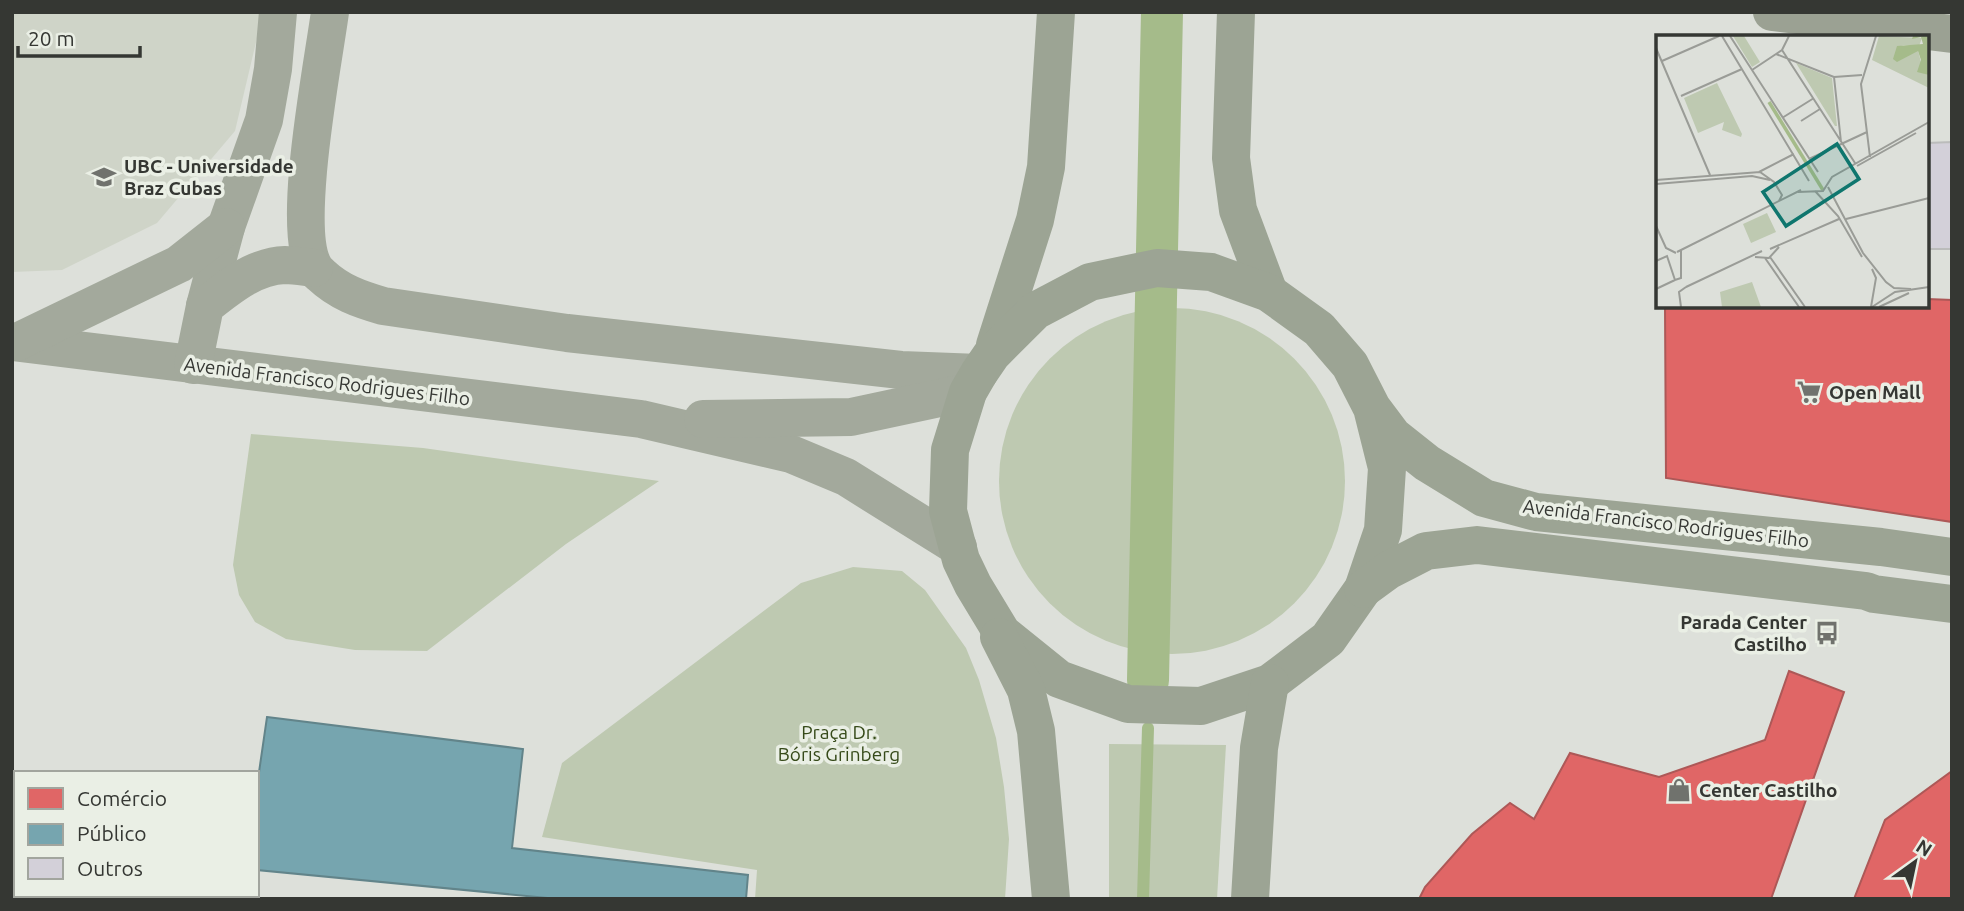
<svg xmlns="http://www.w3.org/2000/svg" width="1964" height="911" font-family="Ubuntu,sans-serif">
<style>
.built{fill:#cfd4c8}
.green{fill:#bec9b1}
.shops{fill:#e06666;stroke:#ad5857;stroke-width:2}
.public{fill:#76a5af;stroke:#62848a;stroke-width:2}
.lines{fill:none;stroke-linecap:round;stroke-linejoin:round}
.stream{stroke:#a5bb8a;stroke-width:12}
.canal{stroke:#a5bb8a;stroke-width:42}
.building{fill:#d3d0d9;stroke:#bbbcbb;stroke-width:2}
.street{stroke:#9ba193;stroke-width:38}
.secondary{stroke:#a3a99c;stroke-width:38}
.primary{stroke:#9ca494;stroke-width:38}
.labels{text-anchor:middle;stroke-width:7;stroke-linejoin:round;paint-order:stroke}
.poi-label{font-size:19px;font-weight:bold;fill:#353733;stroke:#eaefe5;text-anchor:start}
.street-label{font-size:19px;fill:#353733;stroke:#eaefe5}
.park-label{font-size:19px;fill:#364a19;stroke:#eaefe5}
.inset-river{fill:none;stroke:#a5bb8a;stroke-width:3.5}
.inset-road{fill:none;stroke:#9a9c97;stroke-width:2}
.view{fill:#0f766e;fill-opacity:0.15;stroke:#0f766e;stroke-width:3.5}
.inset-edge{fill:none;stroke:#353733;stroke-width:3.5}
</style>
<rect width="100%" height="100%" fill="#dde0da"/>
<polygon class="built" points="12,12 261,12 262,17 235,131 157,223 62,270 12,272"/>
<g class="green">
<circle cx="1172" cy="481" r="173"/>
<polygon points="251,434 423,448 659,481 566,544 427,651 355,650 286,639 255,622 239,595 233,565"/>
<polygon points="853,567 902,571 925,590 966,648 979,680 996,738 1004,787 1009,839 1005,899 755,899 757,870 542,837 562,763 801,583"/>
<polygon points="1109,744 1226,745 1217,899 1109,899"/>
</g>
<g class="shops">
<polygon points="1927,299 1952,300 1952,522 1666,478 1665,306 1927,306"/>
<polygon points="1789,671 1844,692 1771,899 1419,899 1425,887 1472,834 1510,803 1534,819 1570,753 1659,777 1765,740"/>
<polygon points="1952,771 1952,899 1854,899 1885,820"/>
</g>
<polygon class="public" points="267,717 523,749 512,848 748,875 746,899 558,899 257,870 257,786"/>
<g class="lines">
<polyline class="stream" points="1143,899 1148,728"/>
<polyline class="canal" points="1148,680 1162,12"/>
</g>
<polygon class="building" points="1952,142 1952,249 1927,249 1927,143"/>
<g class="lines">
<polyline class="street" points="1772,12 1952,34"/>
<g class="secondary">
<path d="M330 12C323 64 291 227 314 267 314 269 320 274 321 275 339 292 359 299 383 306L567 333 901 370 979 373"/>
<polyline points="205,306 226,227 264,120 273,69 278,12"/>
<polyline points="12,342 641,419 791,454 846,477 958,547"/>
<polyline points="17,342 179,264 226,227"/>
<path d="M193 365 205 306C229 287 254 266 285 265 295 265 305 267 314 268"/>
<polyline points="703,419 851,417 968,392"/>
</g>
<g class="primary">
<polyline points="1236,12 1231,158 1238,210 1269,293"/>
<polyline points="995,345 1035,220 1046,167 1056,12"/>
<polyline points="1372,408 1387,468 1383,530 1363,589 1328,639 1270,683 1201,706 1128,704 1059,679 1002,633 973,585 961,560 948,511 950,450 968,392 979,373 992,354 1035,311 1090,282 1157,268 1211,272 1269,293 1319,329 1350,365 1372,408 1393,436 1427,463 1484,498 1536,512 1881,547 1952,557"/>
<polyline points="1363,589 1389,570 1426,551 1477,545 1866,591 1874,594 1952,604"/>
<polyline points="999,637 1026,690 1036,731 1051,899"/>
<polyline points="1250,899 1259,748 1270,683"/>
</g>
</g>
<defs>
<g id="university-bare" transform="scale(1.89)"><path d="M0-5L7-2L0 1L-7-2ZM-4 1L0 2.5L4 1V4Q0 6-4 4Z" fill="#70726d" stroke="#eaefe5" stroke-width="2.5" paint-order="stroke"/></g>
<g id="supermarket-bare" transform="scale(1.89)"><path d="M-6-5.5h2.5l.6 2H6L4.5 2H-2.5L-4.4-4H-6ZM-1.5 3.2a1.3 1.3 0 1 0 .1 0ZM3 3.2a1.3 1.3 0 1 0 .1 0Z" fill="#70726d" stroke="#eaefe5" stroke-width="2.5" paint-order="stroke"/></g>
<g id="bus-bare" transform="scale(1.89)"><path d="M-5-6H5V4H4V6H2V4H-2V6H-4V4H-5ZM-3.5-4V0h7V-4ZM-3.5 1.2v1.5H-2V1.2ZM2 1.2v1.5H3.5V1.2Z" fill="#70726d" stroke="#eaefe5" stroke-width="2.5" paint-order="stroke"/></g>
<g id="shop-bare" transform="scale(1.89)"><path d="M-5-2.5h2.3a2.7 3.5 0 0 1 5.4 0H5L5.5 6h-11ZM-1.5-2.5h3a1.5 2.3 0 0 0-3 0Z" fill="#70726d" stroke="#eaefe5" stroke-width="2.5" paint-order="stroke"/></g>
</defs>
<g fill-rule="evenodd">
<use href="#university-bare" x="104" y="177"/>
<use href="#supermarket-bare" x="1809" y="392"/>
<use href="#bus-bare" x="1827" y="633"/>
<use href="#shop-bare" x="1679" y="790"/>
</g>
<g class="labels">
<g class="poi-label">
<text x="124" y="173">UBC - Universidade<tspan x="124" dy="22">Braz Cubas</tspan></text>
<text x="1829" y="399">Open Mall</text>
<text x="1807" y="629" text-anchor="end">Parada Center<tspan x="1807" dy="22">Castilho</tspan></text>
<text x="1699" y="797">Center Castilho</text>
</g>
<g class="street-label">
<text transform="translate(327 381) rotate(7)" y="7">Avenida Francisco Rodrigues Filho</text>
<text transform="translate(1666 523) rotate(7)" y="7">Avenida Francisco Rodrigues Filho</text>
</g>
<g class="park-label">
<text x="839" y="739">Praça Dr.<tspan x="839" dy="22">Bóris Grinberg</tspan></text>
</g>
</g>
<g transform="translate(1656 35)">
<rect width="273" height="273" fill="#dde0da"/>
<path d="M77 1H88L104 27 96 32ZM223 1 266 3 263 11 245 10 262 16 268 38 273 40V53L216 25ZM140 28 176 43 181 91H179ZM61 48 86 99 85 102 66 95 68 87 42 98 28 63ZM111 178 120 197 95 208 87 189ZM96 247 105 272H66L64 257Z" fill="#bec9b1"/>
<path d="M257 1H273V40L261 37 265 25 262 16 241 27 237 24 241 11 267 9 265 2 256 4Z" fill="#a5bb8a"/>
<path class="inset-river" d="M113 67 167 155"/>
<path class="inset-road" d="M66 1 153 146M74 1 162 137M0 13 54 140M126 15 199 128M120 19 178 42 185 107M6 26 63 1M96 35 126 15 133 1M178 42 206 40M25 61 86 34M126 83 158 63M145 86 164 74M214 122 205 49 220 1M153 124 211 97M201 131 260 98M103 137 138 119M0 145 104 137 118 147 126 160 123 166M0 149 96 141 114 145M172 152 207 218 230 247 238 253 255 254M159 156 182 181 206 222M142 157 167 156 176 142 273 87M190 184 273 163M0 191 10 213 20 218M114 214 183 184M21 217 145 155M99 222 113 223 123 212M114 222 149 272M109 223 143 272M0 226 11 221 19 245 25 243V215M30 252 106 216M0 254 19 245M25 272 23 257 30 252M215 272 220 243 216 234M216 272 239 257 273 252M223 272 253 258"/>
<path class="view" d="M181 109 203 144 130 191 107 157Z"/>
<rect width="273" height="273" class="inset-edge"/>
</g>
<rect width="1964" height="911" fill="none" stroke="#353733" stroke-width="28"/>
<rect x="14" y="771" width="245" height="126" fill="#eaefe5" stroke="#a2a59e" stroke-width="2"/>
<rect x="28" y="788" width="35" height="21" fill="#e06666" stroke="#a2a59e" stroke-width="2"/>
<text x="77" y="806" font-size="21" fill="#353733">Comércio</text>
<rect x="28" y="824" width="35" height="21" fill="#76a5af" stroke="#a2a59e" stroke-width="2"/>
<text x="77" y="841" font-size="21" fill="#353733">Público</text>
<rect x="28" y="858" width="35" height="21" fill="#d3d0d9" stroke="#a2a59e" stroke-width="2"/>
<text x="77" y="876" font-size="21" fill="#353733">Outros</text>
<g transform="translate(1915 862) rotate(33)" stroke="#eaefe5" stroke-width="5" paint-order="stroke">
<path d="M0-5L12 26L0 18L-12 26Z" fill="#353733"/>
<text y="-10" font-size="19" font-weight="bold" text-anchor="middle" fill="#353733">N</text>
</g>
<path d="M18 46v10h122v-10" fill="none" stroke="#353733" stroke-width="3.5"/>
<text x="28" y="46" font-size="21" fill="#353733" stroke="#eaefe5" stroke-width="5" paint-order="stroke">20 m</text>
</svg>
